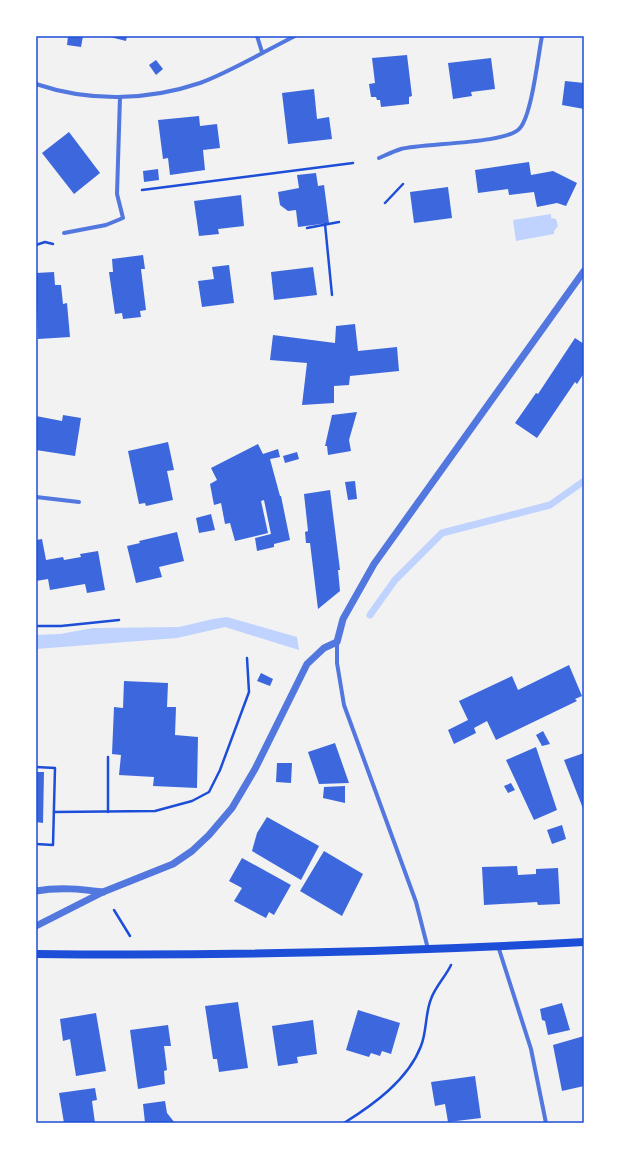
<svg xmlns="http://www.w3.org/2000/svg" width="620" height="1159" font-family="'DejaVu Sans',sans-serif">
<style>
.water{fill:#bfd3fe}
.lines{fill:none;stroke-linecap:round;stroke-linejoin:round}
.stream{stroke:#bfd3fe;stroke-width:7}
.building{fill:#3d67dc}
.path{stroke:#1d4ed8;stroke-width:2.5}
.minor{stroke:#5277de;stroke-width:4}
.tertiary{stroke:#5277de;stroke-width:7}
.secondary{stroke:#1d4ed8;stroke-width:8}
.neatline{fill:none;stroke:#1d4ed8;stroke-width:1.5}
</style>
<rect width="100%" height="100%" fill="#f2f2f2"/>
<g class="water">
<polygon points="551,214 551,218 556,219 558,226 554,231 554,234 516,241 513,220"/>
<polygon points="227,617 297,637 299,650 225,627 177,638 36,649 36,635 60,634 93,628 179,627 213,619"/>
</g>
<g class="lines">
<polyline class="stream" points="370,615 395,580 442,533 550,505 584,481"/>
</g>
<g class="building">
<polygon points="68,36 83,36 81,47 67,45"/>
<polygon points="106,36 127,36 126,41"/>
<polygon points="407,55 412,96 409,97 409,104 381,107 380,100 377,100 376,97 371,97 369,84 375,83 372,58"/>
<polygon points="491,58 495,89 471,92 472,96 453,99 448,63"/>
<polygon points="156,60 163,69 156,75 149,65"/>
<polygon points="565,81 584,83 584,109 562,105"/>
<polygon points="314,89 317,119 329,117 332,139 288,144 282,93"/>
<polygon points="199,116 200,126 217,124 220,148 203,150 205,170 170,175 168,158 163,159 158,120"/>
<polygon points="69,132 100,173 74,194 42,153"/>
<polygon points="529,162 531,175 553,171 577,183 566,206 557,203 537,207 534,192 509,195 508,189 478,193 475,170"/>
<polygon points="158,169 159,180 144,182 143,171"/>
<polygon points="316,173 318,186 324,185 329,223 298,227 296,210 288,211 280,205 278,192 299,188 297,175"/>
<polygon points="448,187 452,218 414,223 410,192"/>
<polygon points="241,195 244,226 218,229 219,234 199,236 194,201"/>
<polygon points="143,255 145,269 141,269 146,310 140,311 141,317 123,319 122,313 115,314 109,272 113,272 112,259"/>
<polygon points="229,265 234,303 202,307 198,281 214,279 212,267"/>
<polygon points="313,267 317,295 274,300 271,272"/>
<polygon points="54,272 55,285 61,285 63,304 67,303 70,337 38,339 36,273"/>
<polygon points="355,324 358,351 397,347 399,371 350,376 349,385 334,386 334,403 302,405 307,363 270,360 273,335 335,343 336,326"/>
<polygon points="575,338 584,344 584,373 577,384 575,382 537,438 515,423 536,393 538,394"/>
<polygon points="357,412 349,440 351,451 328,455 327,446 325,446 332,415"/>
<polygon points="63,415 81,418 75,456 36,450 36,416 62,421"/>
<polygon points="168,442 174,470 167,471 173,500 146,506 145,503 139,504 128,451"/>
<polygon points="258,444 263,454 278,449 280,457 270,459 280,496 281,496 290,540 274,544 274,547 257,551 255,538 271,534 264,500 261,501 268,533 235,541 230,523 225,524 221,503 214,505 210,484 217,480 211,468"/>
<polygon points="297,452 299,459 285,463 283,456"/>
<polygon points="355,481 357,499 348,500 345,482"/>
<polygon points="330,490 340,570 338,570 340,591 318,609 310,543 306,543 305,532 308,531 304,494"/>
<polygon points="211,514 215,530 199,533 196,518"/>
<polygon points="177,532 184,561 159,567 162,577 136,583 127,546 140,543 139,541"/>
<polygon points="42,539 46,560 63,557 64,560 81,557 80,554 98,551 105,590 87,593 85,584 50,590 48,579 36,581 36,540"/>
<polygon points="569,665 582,696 575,699 577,701 496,740 487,721 474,728 476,733 454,744 448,730 468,720 459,701 512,676 518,690"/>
<polygon points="261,673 273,679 270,686 257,681"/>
<polygon points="124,681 168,683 167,707 176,707 175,735 198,737 197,788 153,786 154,777 119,775 121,755 112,754 114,707 123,708"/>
<polygon points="543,731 550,744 542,746 536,735"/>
<polygon points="335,743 349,783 319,784 308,752"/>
<polygon points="536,747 557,810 534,820 506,760"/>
<polygon points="584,753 584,811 564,760"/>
<polygon points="277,763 292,763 291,783 276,782"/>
<polygon points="36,772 44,772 43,823 36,822"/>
<polygon points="511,783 515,790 508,793 504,786"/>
<polygon points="345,786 345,803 323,798 324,787"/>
<polygon points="267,817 319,846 301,880 252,851 257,833"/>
<polygon points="562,825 566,839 552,844 547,830"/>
<polygon points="324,851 363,874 342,916 300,891"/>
<polygon points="242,858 291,885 274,915 269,912 266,918 234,901 242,888 229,881"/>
<polygon points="517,866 518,875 536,874 536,869 558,868 560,904 538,905 537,902 484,905 482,867"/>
<polygon points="238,1002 248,1068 219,1072 217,1059 213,1059 205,1006"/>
<polygon points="562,1003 570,1030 548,1035 545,1021 542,1020 540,1009"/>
<polygon points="358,1010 400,1023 391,1054 382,1051 380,1056 371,1053 369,1057 346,1050"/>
<polygon points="96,1013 106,1071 76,1076 70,1039 63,1041 60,1019"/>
<polygon points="313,1020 317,1054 297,1057 298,1063 278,1066 272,1026"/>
<polygon points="168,1025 171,1046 164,1046 167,1070 164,1071 165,1084 138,1089 130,1030"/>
<polygon points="584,1036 584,1086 562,1091 553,1045"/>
<polygon points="475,1076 481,1118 448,1122 445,1104 435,1106 431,1082"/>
<polygon points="95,1088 97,1100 92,1101 95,1123 64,1123 59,1093"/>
<polygon points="165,1101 167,1113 175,1123 145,1123 143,1104"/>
</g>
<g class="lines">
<g class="path">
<polyline points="142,190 353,163"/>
<polyline points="385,203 403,184"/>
<polyline points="325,224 332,295"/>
<polyline points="307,228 339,222"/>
<polyline points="36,245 45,242 53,244"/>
<polyline points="36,626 61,626 119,620"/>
<polyline points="108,757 108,812"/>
<polyline points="36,767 55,768 53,845 36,844"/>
<polyline points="54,812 155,811 192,801 209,792 220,770 249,692 247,658"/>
<polyline points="114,910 130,936"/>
<path d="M344 1123C373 1105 408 1080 421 1046 427 1031 425 1014 431 999 435 987 446 976 451 965"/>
</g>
<g class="minor">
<polyline points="257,36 262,52"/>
<path d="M36 84C89 102 147 101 200 83 230 72 265 51 295 36"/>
<path d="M379 158C386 155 394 151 401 149 425 143 508 144 520 128 532 114 538 56 542 36"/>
<polyline points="64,233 106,225 123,218 117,194 120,97"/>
<polyline points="36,497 79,502"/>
<polyline points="337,642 337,663 344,705 416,902 428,949"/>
<polyline points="498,946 531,1049 546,1123"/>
</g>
<g class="tertiary">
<path d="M36 891C59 887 80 889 103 892"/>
<polyline points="36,926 103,892 173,864 192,851 209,835 232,808 255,769 307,664 324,648 337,642 343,619 374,564 584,271"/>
</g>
<path class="secondary" d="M36 954C219 956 402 952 584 942"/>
</g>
<rect width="620" height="1159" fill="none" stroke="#ffffff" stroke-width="74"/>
<rect x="37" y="37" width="546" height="1085" class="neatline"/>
</svg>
